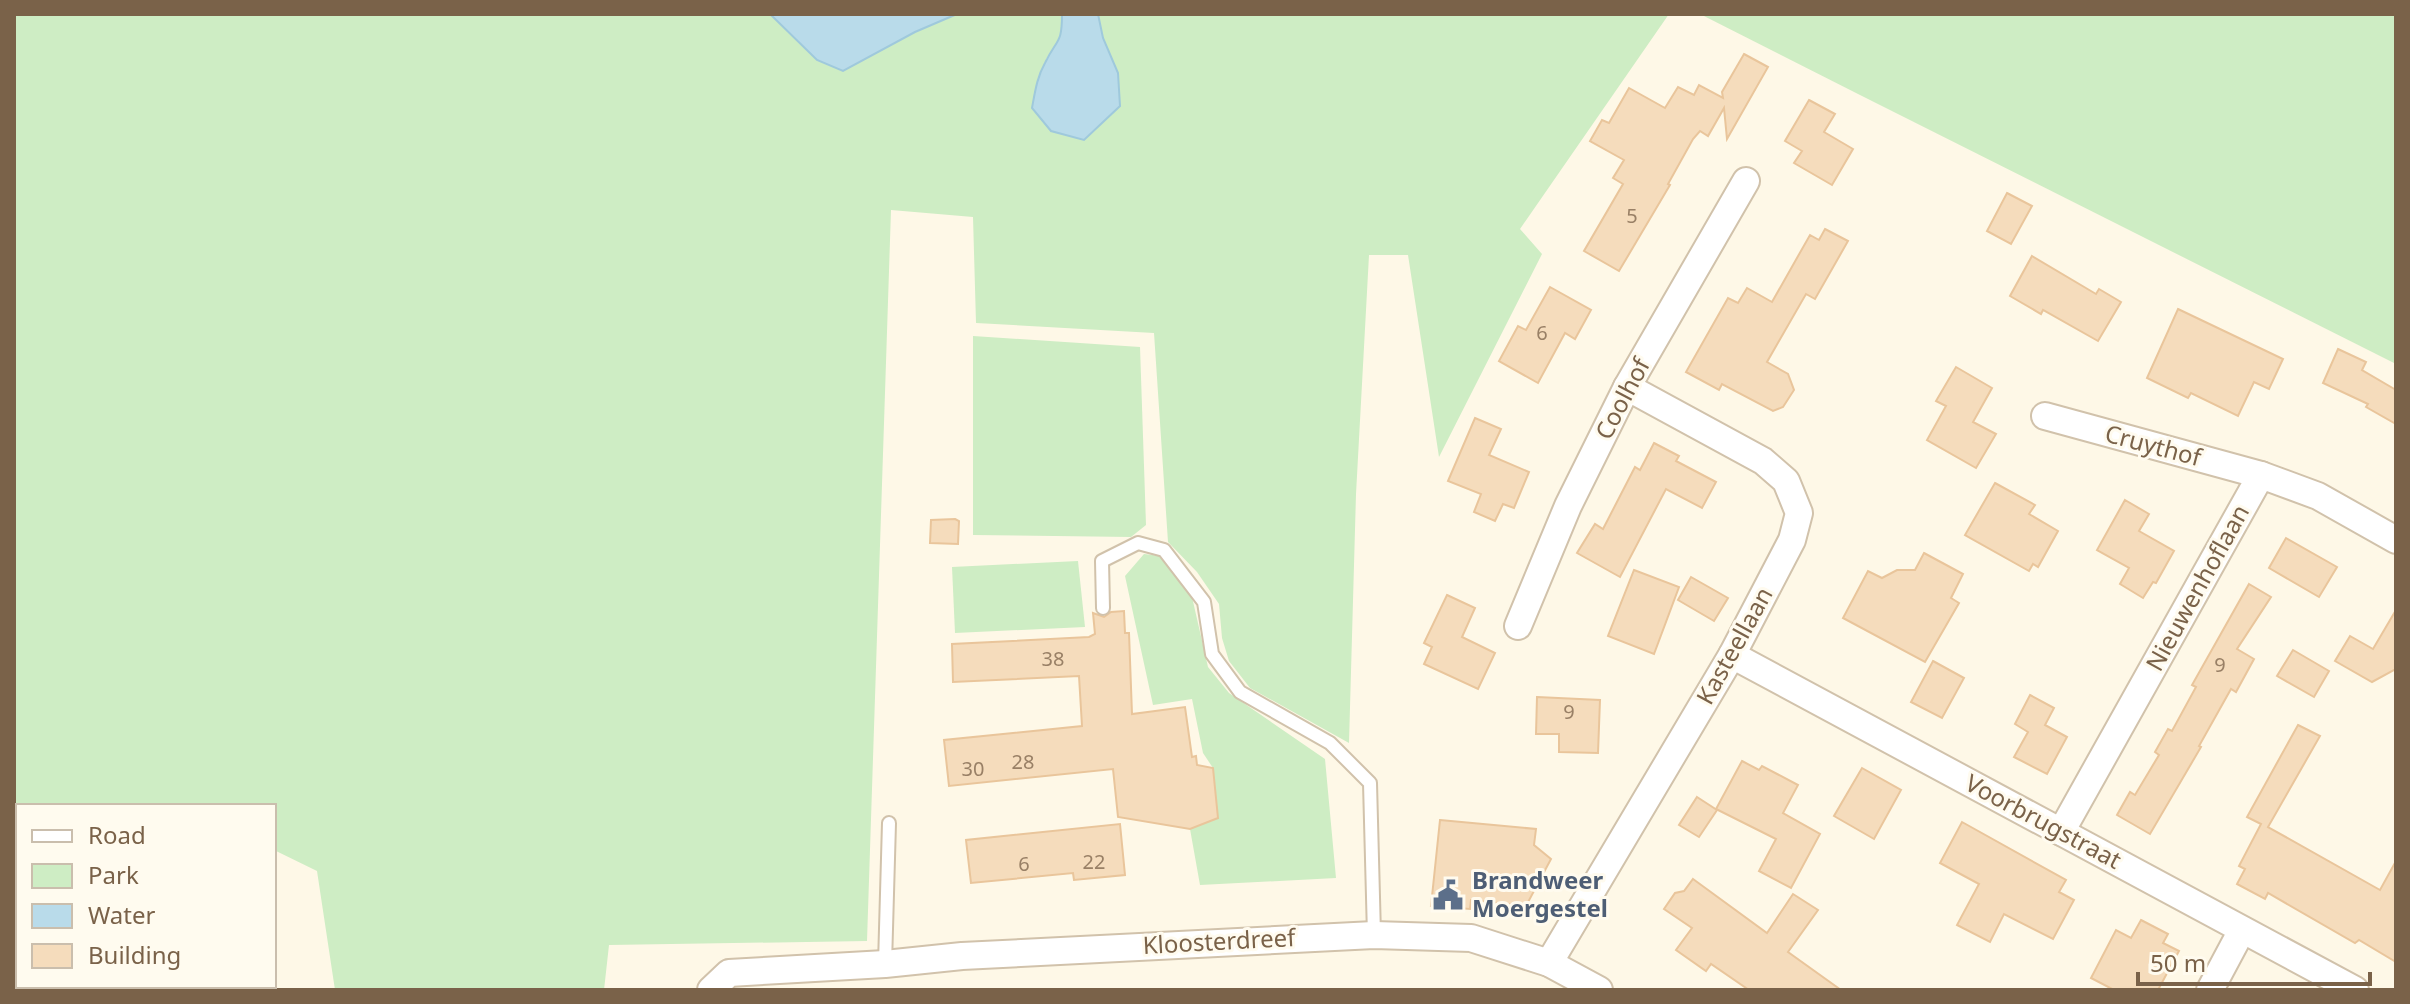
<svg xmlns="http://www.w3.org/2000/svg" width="2410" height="1004" font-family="'Noto Sans',sans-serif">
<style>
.green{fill:#ceedc4}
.water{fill:#b9dbea;stroke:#9fc9dc;stroke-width:2}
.building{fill:#f5dcbc;stroke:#e9c59b;stroke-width:2}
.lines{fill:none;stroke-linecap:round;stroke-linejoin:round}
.service-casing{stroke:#d1c2ab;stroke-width:16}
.minor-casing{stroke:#d1c2ab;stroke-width:30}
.service{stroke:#fff;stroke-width:12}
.minor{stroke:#fff;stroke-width:26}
.labels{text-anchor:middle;stroke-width:6;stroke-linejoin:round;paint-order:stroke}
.number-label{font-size:20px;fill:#998066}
.street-label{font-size:24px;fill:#7a6249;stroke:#fffbef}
.service-label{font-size:24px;font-weight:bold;fill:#4e5e75;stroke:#fffbef;text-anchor:start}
</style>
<rect width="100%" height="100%" fill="#fef8e7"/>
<g class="green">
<polygon points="14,14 770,14 817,60 915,32 957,14 1062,14 1062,38 1046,59 1118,73 1103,38 1098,14 1669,14 1520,229 1542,254 1439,457 1408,255 1369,255 1356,494 1349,743 1250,688 1229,661 1222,638 1219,604 1197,572 1168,542 1154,333 976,323 973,217 891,210 867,941 609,945 604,990 335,990 317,871 274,850 274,806 18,806 18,858 14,858"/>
<polygon points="1700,14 2396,14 2396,364 1860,95"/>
<polygon points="973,336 1140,347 1146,525 1131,537 973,535"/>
<polygon points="1144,554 1161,556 1192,597 1208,667 1229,693 1325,759 1336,878 1200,885 1190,829 1218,818 1213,768 1203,753 1192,699 1153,705 1125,576"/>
<polygon points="1078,561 1085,627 955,633 952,567"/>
</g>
<g class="water">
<polygon points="770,14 957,14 915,32 843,71 817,60"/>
<path d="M1062 14H1098L1103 38 1118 73 1120 106 1084 140 1051 131 1032 108C1035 92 1037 77 1045 63 1057 38 1062 45 1062 14Z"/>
</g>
<g class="building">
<polygon points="1744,54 1768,67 1727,139 1724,108 1708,136 1700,131 1693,139 1668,184 1670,185 1619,271 1584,251 1623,184 1613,178 1624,160 1590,141 1602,120 1609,123 1629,88 1665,108 1678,87 1694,95 1699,85 1723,98 1722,92"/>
<polygon points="1809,100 1835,114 1824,132 1853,149 1832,185 1794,163 1802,151 1785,141"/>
<polygon points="2007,193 2032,206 2011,244 1987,231"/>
<polygon points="1825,229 1848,241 1815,299 1806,294 1767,362 1788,374 1794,390 1783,407 1773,411 1722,384 1719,390 1686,372 1728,298 1738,303 1747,288 1772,302 1810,235 1819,240"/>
<polygon points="2032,256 2096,294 2099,289 2121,302 2098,341 2043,310 2041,314 2010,296"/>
<polygon points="1550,287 1591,310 1575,339 1565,333 1538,383 1499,361 1518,326 1526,330"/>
<polygon points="2178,309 2283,359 2269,389 2254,382 2238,416 2191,393 2188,398 2147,378"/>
<polygon points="2338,349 2366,362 2362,370 2396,390 2396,424 2366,407 2368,404 2323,383"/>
<polygon points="1956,367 1992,388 1973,422 1996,434 1976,468 1927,440 1946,406 1936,401"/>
<polygon points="1475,418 1501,429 1489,455 1529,472 1514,508 1503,504 1495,521 1474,512 1481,494 1448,481"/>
<polygon points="1654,443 1679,456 1676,461 1716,482 1702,508 1666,489 1620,577 1577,553 1595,524 1603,529 1635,467 1640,470"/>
<polygon points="1995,483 2035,505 2029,514 2058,531 2038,567 2033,564 2029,571 1965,535"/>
<polygon points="2125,500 2149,514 2139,531 2174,551 2156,583 2153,582 2143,598 2120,584 2129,568 2097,550"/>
<polygon points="955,519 959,521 958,544 930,543 931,520"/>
<polygon points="2286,538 2337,567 2319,597 2269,568"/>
<polygon points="1924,553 1963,574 1951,598 1959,603 1925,662 1843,618 1868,571 1882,578 1897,570 1915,570"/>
<polygon points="1634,570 1679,587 1654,654 1608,636"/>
<polygon points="1691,577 1728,598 1714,621 1678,600"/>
<polygon points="2249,584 2271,597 2237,649 2254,659 2236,692 2231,689 2199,746 2201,747 2150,834 2117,815 2130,792 2135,795 2159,755 2155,752 2168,729 2172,731 2196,687 2192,685"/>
<polygon points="1447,595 1475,608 1462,637 1495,653 1478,689 1424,664 1432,647 1424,643"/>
<polygon points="2396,610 2396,669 2372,682 2335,661 2350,636 2373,649"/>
<polygon points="1124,611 1125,633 1129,633 1132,714 1185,707 1192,757 1196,756 1197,765 1213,768 1218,818 1190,829 1118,817 1113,769 949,786 944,740 1082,726 1079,676 953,682 952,644 1089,637 1095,634 1093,613 1104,617 1111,612"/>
<polygon points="2293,650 2329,671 2314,697 2277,676"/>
<polygon points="1933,661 1964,678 1942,718 1911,702"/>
<polygon points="2030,695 2054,708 2045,725 2067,737 2047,774 2014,757 2028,732 2015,724"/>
<polygon points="1537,697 1600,700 1598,753 1559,752 1559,734 1536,734"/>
<polygon points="2298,725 2320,736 2268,827 2380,890 2396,861 2396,962 2359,940 2355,943 2268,893 2265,899 2237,884 2245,869 2239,866 2261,824 2247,817"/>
<polygon points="1742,761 1759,770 1762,766 1798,785 1783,813 1820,834 1791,888 1759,871 1776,839 1716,809"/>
<polygon points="1862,768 1901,790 1874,839 1834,816"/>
<polygon points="1697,797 1717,810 1699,837 1679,825"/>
<polygon points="1440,820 1536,829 1534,845 1551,859 1526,906 1471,900 1470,909 1431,906"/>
<polygon points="1962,822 2066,880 2059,892 2074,900 2053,939 2004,914 1990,942 1957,925 1979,884 1940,863"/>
<polygon points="1120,824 1125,875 1074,880 1073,873 971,883 966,840"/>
<polygon points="1693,879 1767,933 1793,894 1818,910 1788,952 1841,990 1749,990 1711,964 1706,971 1676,950 1692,928 1664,909 1675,893 1684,891"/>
<polygon points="2141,920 2168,934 2163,943 2179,951 2158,990 2114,990 2091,978 2116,930 2131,938"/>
</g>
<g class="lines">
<g class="service-casing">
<g id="service">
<polyline points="1103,608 1102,561 1138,543 1164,550 1204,602 1212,654 1240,692 1330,743 1370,783 1374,935"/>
<polyline points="885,964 889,823"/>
</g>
</g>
<g class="minor-casing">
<g id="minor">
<polyline points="2045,416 2261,475"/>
<polyline points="1518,626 1568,506 1627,387 1746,181"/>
<polyline points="1732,655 2355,990"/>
<polyline points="2061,832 2261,475 2318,496 2396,540"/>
<polyline points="1549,963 1732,655 1792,540 1799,513 1786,481 1763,461 1627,387"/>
<polyline points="711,990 729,973 885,964 962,956 1374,935 1471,938 1549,963 1599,990"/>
<polyline points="2210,990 2242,930"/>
</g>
</g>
<use href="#service" class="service"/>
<use href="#minor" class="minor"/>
</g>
<defs>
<g id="civic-bare" transform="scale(2.4)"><path d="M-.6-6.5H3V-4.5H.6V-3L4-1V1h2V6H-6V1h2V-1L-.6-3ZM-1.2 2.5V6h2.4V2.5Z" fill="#5c6f8a" stroke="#fffbef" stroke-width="2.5" paint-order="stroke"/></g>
</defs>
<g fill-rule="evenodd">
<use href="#civic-bare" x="1448" y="895"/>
</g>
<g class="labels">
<g class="number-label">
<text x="1632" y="223">5</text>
<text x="1542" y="340">6</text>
<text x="1053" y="666">38</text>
<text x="2220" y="672">9</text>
<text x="1569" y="719">9</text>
<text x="1023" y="769">28</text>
<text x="973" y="776">30</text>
<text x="1094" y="869">22</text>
<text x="1024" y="871">6</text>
</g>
<g class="street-label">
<text transform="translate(1623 399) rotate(-62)" y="8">Coolhof</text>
<text transform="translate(2153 446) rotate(15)" y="8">Cruythof</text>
<text transform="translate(2198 588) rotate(-61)" y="8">Nieuwenhoflaan</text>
<text transform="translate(1735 646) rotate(-61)" y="8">Kasteellaan</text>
<text transform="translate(2043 822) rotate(28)" y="8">Voorbrugstraat</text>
<text transform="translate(1219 942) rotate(-3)" y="8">Kloosterdreef</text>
</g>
<g class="service-label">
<text x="1472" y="889">Brandweer<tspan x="1472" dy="28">Moergestel</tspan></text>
</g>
</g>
<rect width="2410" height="1004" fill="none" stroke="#7a6249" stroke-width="32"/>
<rect x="16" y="804" width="260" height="184" fill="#fffbef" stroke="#cabead" stroke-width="2"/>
<rect x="32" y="830" width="40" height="12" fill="#ffffff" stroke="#cabead" stroke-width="2"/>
<text x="88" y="844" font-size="24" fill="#7a6249">Road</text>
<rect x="32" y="864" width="40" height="24" fill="#ceedc4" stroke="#cabead" stroke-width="2"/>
<text x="88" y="884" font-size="24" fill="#7a6249">Park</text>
<rect x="32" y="904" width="40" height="24" fill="#b9dbea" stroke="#cabead" stroke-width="2"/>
<text x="88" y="924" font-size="24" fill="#7a6249">Water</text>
<rect x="32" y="944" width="40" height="24" fill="#f5dcbc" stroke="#cabead" stroke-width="2"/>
<text x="88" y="964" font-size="24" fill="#7a6249">Building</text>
<path d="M2138 972v12h232v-12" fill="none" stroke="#7a6249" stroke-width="4"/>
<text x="2150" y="972" font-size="24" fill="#7a6249" stroke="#fffbef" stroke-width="6" paint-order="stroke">50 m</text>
</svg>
